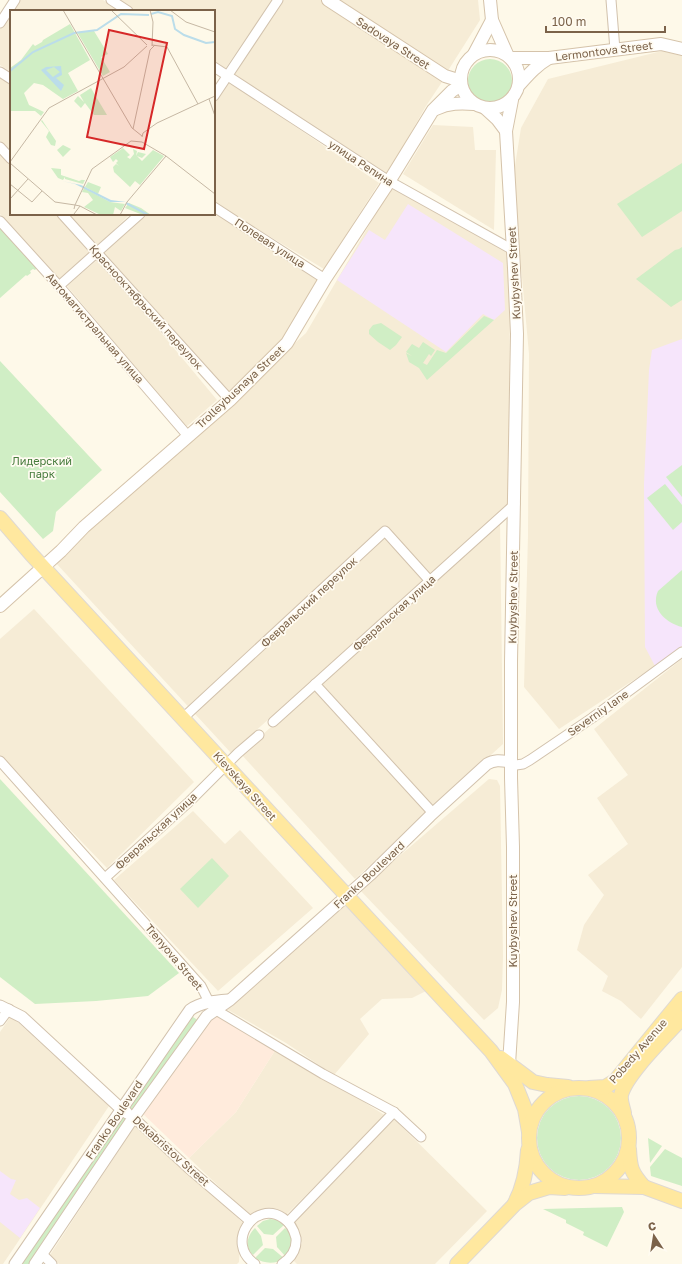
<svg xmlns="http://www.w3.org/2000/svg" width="682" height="1264" font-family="'Golos Text',sans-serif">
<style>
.residential{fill:#f6ecd6}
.commercial{fill:#ffebdc}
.education{fill:#f6e5fb}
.green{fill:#d0eec5}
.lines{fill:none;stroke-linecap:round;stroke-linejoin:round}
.minor-casing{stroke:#d2c2ad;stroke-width:11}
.tertiary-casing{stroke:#d2c2ad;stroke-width:13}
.secondary-casing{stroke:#d5c3aa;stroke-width:14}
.primary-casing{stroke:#dfd9d3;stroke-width:16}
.minor{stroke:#fff;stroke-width:9}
.tertiary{stroke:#fff;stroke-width:11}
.secondary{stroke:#fff;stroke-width:12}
.primary{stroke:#ffe89f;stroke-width:14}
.labels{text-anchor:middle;stroke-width:3.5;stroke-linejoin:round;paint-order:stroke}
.street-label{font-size:11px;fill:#7b6249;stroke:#fffbf1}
.park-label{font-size:11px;fill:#477c3d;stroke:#fffbf1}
.inset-river{fill:none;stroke:#bbddea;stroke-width:2}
.inset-road{fill:none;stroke:#c6b8a4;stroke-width:1}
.view{fill:#d62828;fill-opacity:0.15;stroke:#d62828;stroke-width:2}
.inset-edge{fill:none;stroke:#7b6249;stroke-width:2}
</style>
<rect width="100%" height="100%" fill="#fef9e9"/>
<g class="residential">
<polygon points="19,0 103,0 120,11 12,11"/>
<polygon points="117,0 272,0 223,72 214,66 214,11 133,11"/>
<polygon points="280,0 324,0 444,79 426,106 387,175 231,75"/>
<polygon points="338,0 478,0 480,20 449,69 445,73"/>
<polygon points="11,12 11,72 0,65 0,29"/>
<polygon points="662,51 682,56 682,646 655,666 559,729 524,687 528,535 529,354 513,178 521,128 548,79"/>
<polygon points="0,75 11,82 11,153 0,141"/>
<polygon points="226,80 379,183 324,269 214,203 214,99"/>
<polygon points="433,125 473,127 475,150 496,150 494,230 403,174"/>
<polygon points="0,152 11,164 11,214 57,214 91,252 58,280 0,214"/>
<polygon points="392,186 510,254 509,503 231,753 55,562 306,333"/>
<polygon points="214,211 321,280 295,323 269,354 228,393 102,253 144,214 214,214"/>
<polygon points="67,214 130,214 97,247"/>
<polygon points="96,261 103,263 217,400 186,427 67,286"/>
<polygon points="500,522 503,744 355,879 241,754"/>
<polygon points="34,609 194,782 107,868 0,757 0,639"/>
<polygon points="682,659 682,967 641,1019 621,1001 602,991 608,976 577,950 584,925 604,895 588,875 628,844 597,798 628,775 594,729"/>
<polygon points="489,779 497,780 500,786 503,956 502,990 498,1008 484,1020 360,890"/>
<polygon points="193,811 225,844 240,830 313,908 218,991 114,880"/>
<polygon points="345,903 426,991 412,998 382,999 360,1019 369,1034 334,1075 286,1043 223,1007"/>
<polygon points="11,1016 109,1106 3,1264 0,1264 0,1032"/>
<polygon points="276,1049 304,1064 386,1116 284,1217 250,1216 189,1158 236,1112"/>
<polygon points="393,1118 487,1211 435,1264 297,1264 293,1260 302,1243 291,1219"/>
<polygon points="136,1124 243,1223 240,1243 239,1262 237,1264 59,1264 50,1255"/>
</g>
<polygon class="commercial" points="215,1013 276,1049 236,1112 189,1158 141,1112"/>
<g class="education">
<polygon points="408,204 503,263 505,310 494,320 483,314 446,352 337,280 369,230 385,240"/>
<polygon points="682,339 682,646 655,666 645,647 644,484 649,370 652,350"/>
<polygon points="0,1171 11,1179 16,1180 10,1194 19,1200 27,1198 40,1208 20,1238 0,1222"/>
</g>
<g class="green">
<circle cx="490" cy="81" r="22"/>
<polygon points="682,163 682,211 642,237 617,204"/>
<polygon points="0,227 37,268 35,270 33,269 30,271 31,273 27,276 26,275 0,298"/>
<polygon points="682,247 682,300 671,307 636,279 675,250 679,249"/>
<polygon points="484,316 494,320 427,380 419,368 409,362 406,353 412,356 406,352 412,344 419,348 423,342 435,350 431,356 429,354 423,363 427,365 437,350 446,353"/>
<polygon points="381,323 402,337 396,345 390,350 378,342 369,334 369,330 373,325"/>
<polygon points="0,361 102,470 56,512 53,531 43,539 0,492"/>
<polygon points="682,465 682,497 666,477"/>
<polygon points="665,484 682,505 682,522 673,530 647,498"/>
<path d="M682 570V627C666 623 650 609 658 591Z"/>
<polygon points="0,779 179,973 148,996 96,1001 35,1004 0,977"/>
<polygon points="212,858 229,876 198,908 180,889"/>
<polygon points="190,1015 199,1021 132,1113 126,1109"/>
<circle cx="579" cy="1138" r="42"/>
<polygon points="123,1112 129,1117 31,1264 19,1264"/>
<polygon points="648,1138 662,1146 650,1163"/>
<polygon points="665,1149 682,1158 682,1186 651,1176 650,1167"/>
<polygon points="622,1207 624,1212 607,1247 583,1235 584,1232 566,1223 566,1220 543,1209"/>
<polygon points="270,1219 277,1220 284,1225 273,1235 264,1234 257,1226 263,1221"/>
<path d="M255 1228 261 1236 263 1245 253 1255C244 1247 247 1236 255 1228Z"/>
<path d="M285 1228C295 1236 291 1248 286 1257L277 1247 276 1237Z"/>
<path d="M265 1248 273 1249 285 1259C275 1264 264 1264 255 1258Z"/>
</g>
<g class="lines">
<g class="minor-casing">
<g id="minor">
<polyline points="111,0 128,11"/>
<polyline points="611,0 615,50"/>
<polyline points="0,23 15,0"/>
<polyline points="214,67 389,181 513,250"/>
<polyline points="0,72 11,79"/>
<polyline points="214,96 278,0"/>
<polyline points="0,147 11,159"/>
<polyline points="214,207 325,279"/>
<polyline points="62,214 230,400"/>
<polyline points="0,221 59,286 188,436"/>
<polyline points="59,286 140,214"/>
<polyline points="315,684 433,813"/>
<polyline points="183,718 385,531 430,581"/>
<polyline points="273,722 515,504"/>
<polyline points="0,761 201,986 209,1002 216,1010 323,1074 394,1112 421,1137"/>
<polyline points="511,762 516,765 523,764 530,760 592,718 682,652"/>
<polyline points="105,878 190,801 238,753 259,735"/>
<polyline points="0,1021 9,1009"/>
<polyline points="133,1117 187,1167 250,1221"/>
<polyline points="288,1222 394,1112"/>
<polyline points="42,1254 52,1264"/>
<path d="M255 1264C224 1243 255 1199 283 1218 291 1223 294 1230 296 1238 297 1249 291 1258 282 1264"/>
</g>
</g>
<g class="tertiary-casing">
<g id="tertiary">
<polyline points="0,1006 22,1017 117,1105 127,1113"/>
<path d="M15 1264 190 1010C201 1002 216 1001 229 1000"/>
<path d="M35 1264 131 1121 207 1016 230 1000 370 875 430 816 487 764C495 759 503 761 511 762"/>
</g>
</g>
<g class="secondary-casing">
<g id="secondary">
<polyline points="328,0 445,76 461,81"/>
<polyline points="490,0 492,20 507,54"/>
<circle cx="490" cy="79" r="29"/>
<polyline points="474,54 492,20"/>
<polyline points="511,58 549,58 661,44 682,49"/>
<path d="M520 84C529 74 537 65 549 58"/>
<polyline points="485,108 497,119 506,131"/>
<path d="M436 109C449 103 460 103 474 104"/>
<polyline points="0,606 61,551 84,527 230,400 287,343 325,279 385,188 433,110 452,91 461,85"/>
<polyline points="509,1064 513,1002 513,847 511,778 511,662 517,334 514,268 506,131 512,100"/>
</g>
</g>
<g class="primary-casing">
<g id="primary">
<polyline points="0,518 31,554 283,827 491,1051 515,1084 525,1109 529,1132"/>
<polyline points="501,1058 533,1082 547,1085 568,1087"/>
<circle cx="579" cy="1138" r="50"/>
<polyline points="589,1088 605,1087 615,1081 682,999"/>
<path d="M624 1113C623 1108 620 1101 621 1095 626 1074 667 1035 682 1018"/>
<path d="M629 1149C630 1168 631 1172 644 1187"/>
<polyline points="594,1186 644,1187 682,1201"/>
<path d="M515 1203C524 1186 527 1169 528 1150"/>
<polyline points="457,1264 515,1204 529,1193 549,1187 565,1188"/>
</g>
</g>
<use href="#minor" class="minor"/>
<use href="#tertiary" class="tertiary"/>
<use href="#secondary" class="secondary"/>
<use href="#primary" class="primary"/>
</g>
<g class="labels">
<g class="street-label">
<text transform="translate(393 43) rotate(33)" y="4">Sadovaya Street</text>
<text transform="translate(604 51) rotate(-7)" y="4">Lermontova Street</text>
<text transform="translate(361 163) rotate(33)" y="4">улица Репина</text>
<text transform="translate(270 243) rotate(33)" y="4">Полевая улица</text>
<text transform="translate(514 273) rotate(-93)" y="4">Kuybyshev Street</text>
<text transform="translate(146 307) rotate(48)" y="4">Краснооктябрьский переулок</text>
<text transform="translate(95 328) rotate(49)" y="4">Автомагистральная улица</text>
<text transform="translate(240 387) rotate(-43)" y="4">Trolleybusnaya Street</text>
<text transform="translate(513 597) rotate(-89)" y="4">Kuybyshev Street</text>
<text transform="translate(309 602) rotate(-43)" y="4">Февральский переулок</text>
<text transform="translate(394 613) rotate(-42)" y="4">Февральская улица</text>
<text transform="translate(598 713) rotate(-35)" y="4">Severniy lane</text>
<text transform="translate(245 786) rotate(48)" y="4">Kievskaya Street</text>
<text transform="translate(156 831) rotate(-43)" y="4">Февральская улица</text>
<text transform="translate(369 875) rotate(-43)" y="4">Franko Boulevard</text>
<text transform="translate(513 921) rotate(-90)" y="4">Kuybyshev Street</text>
<text transform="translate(174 957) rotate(50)" y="4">Trenyova Street</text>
<text transform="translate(638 1051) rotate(-49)" y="4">Pobedy Avenue</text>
<text transform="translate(114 1120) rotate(-56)" y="4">Franko Boulevard</text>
<text transform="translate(171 1151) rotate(42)" y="4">Dekabristov Street</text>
</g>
<g class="park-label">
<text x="42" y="465">Лидерский<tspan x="42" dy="13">парк</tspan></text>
</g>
</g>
<g transform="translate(10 10)">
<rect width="205" height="205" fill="#fef9e9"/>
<path d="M60 14 80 50 58 63 68 81 53 89 33 75 24 73 14 83 19 95 34 102 31 106 25 101H0V58L11 50 23 34 25 36 32 32 33 30ZM84 21 98 44 91 47 100 62 93 66 67 22ZM81 78 85 85 97 105H84L75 93 71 98 64 91 68 86 74 92 70 85ZM32 110 46 131 45 136 41 135 36 127 39 121 31 111ZM53 135 61 139 53 147 47 140ZM113 138 120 145 117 147 120 149 124 144 123 139 127 141 126 146 128 142 136 144 132 148 127 146 132 151 143 140 154 146 130 175 125 171 120 177 104 162 103 157 106 154 109 156 106 153 108 151 106 149 103 152 100 147ZM41 158 51 159V165L69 171 74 169 71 170H75L73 174 55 169V167L53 170 48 168ZM78 172 91 177 88 184 75 177ZM74 178 100 192 115 194 111 201 105 197 103 205H91L74 197 83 190 78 183 72 182ZM119 193 131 198 141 205H133L115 198Z" fill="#d0eec5"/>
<path d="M51 56 52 65 46 68 54 75 51 81 31 60 36 57ZM44 57 50 62 43 67 36 60ZM52 171 71 175 101 190 116 192H100L65 174Z" fill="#bbddea" fill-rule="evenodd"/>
<path class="inset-river" d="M141 4 148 2 162 6 165 19 174 25 196 33 205 32M0 61 23 42 64 23 87 20 111 4 139 5M116 193 138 205"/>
<path class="inset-road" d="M53 0 122 118 132 126M101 0 137 35M140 0 143 12 142 36M160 0 176 12 205 22M142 35 157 37 188 94M199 89 205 106M123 119 140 40 145 35M132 127 133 123 147 113 205 86M121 131 132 132 156 146 205 184M0 152 39 98 114 57 137 36M0 153 45 192 65 195M0 174 22 192 32 181M0 189 18 169M65 195 82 159 121 131M70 196 87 205M64 199 65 195 70 196 64 204M110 205 117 192 156 146"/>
<path class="view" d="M99 20 157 33 134 139 77 127Z"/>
<rect width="205" height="205" class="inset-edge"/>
</g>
<g transform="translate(654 1236) rotate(348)" stroke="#fffbf1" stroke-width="3" paint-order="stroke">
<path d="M0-3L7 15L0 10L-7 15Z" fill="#7b6249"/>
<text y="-6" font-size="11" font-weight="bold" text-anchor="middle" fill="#7b6249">С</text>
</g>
<path d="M546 26v6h119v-6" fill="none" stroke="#7b6249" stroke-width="2"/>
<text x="552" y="26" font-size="12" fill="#7b6249" stroke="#fffbf1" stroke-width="3" paint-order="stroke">100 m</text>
</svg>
